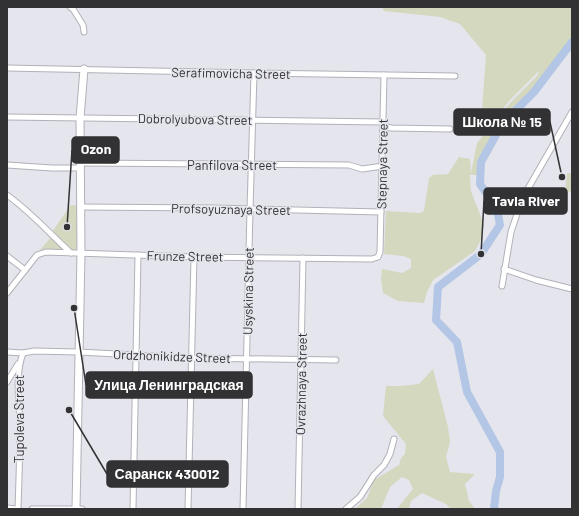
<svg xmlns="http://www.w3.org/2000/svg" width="579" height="516" font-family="Barlow,sans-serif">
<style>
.green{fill:#d4d8bf}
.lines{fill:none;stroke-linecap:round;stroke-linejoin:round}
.river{stroke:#b3c6e5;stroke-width:8}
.street-casing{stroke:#b1b1b9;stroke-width:7}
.secondary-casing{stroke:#b1b1b9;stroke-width:9}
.street{stroke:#fff;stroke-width:5}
.secondary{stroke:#fff;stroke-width:7}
.labels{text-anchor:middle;stroke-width:3;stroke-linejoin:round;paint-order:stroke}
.street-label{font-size:13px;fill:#323235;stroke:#e5e5ed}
.leader{fill:none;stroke:#323235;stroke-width:1.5}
.callout-dot{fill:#323235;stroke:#e5e5ed;stroke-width:1.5}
.callout{fill:#323235;stroke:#323235;stroke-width:1.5}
.callout-label{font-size:14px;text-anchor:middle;font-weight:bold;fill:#fff}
</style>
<rect width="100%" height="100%" fill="#e5e5ed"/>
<g class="green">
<polygon points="382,7 572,7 572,37 550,76 502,129 487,144 483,175 470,175 471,191 484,225 481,239 475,251 433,280 427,292 424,303 398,301 383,293 381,279 382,269 402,273 411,268 411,259 403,256 384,254 386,211 420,213 424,211 429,178 433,175 448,174 459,157 470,159 471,173 477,143 510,103 537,76 540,70 509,101 487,130 477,126 482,110 486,55 460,24 440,17 384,11"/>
<polygon points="567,173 572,173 572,192 565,191"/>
<polygon points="72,205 77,206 78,247 75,251 70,250 52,232 70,206"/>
<polygon points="50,238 66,251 40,250"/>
<polygon points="433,369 448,427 450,442 446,457 450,472 475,474 465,484 469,501 475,509 451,509 446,504 422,493 411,501 409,509 397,509 413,489 409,480 402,477 390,487 381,509 355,509 367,498 374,480 399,465 401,458 405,454 406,444 383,416 386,386 401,386 419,384"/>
</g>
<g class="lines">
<polyline class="river" points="494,509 496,491 500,477 500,452 467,392 457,342 436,320 438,287 481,254 500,225 497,209 480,184 481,162 502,124 534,92 572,42"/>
<g class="street-casing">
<g id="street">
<polyline points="70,7 73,9 83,25 84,32"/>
<polyline points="7,68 254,73 455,76"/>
<polyline points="7,117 383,122"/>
<polyline points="383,126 391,128 450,129"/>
<polyline points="80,163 349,165 362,169 383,166"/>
<polyline points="7,165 52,168 80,168"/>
<path d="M7 195C31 212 49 233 71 253"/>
<polyline points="80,207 212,208 381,212"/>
<polyline points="7,256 25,270"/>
<polyline points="504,269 536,280 572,289"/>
<polyline points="502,286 511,232 522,199 572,112"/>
<polyline points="7,293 37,255 46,252 194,257 372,259 378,257 380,252 384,75"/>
<polyline points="7,352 23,353 34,351 79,352 192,358 336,360"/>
<polyline points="7,382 18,364"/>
<polyline points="7,508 16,509"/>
<path d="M18 509C19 480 20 452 20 423 19 399 15 375 23 353"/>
<polyline points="32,509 82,509"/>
<polyline points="133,509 138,255"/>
<polyline points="188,509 194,257"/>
<polyline points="243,509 250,210 254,73"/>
<polyline points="298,509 303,258"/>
<polyline points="346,509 360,497 374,475 384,465 390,454 394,439"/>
</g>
</g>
<g class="secondary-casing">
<polyline id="secondary" points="76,509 81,254 80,118 84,69"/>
</g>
<use href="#street" class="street"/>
<use href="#secondary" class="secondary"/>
</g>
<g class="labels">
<g class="street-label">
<text transform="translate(231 73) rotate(1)" y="5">Serafimovicha Street</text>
<text transform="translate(195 119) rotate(1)" y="5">Dobrolyubova Street</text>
<text transform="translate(382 164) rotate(-89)" y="5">Stepnaya Street</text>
<text x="232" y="170">Panfilova Street</text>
<text transform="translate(231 209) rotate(1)" y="5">Profsoyuznaya Street</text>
<text transform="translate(185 256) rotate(1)" y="5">Frunze Street</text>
<text transform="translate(248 291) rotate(-89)" y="5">Usyskina Street</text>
<text transform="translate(172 356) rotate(2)" y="5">Ordzhonikidze Street</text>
<text transform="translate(301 384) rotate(-89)" y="5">Ovrazhnaya Street</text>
<text transform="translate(19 419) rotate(-90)" y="5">Tupoleva Street</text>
</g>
</g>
<path class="leader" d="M562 177L550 122M67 227L72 150M481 254L484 201M74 308L86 385M69 410L107 474"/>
<g class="callout-dot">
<circle cx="562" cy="177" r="4"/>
<circle cx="67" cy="227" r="4"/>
<circle cx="481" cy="254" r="4"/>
<circle cx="74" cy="308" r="4"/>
<circle cx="69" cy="410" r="4"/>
</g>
<g class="callout">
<rect x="454" y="109" width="96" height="26" rx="4"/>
<rect x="72" y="137" width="47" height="26" rx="4"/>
<rect x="484" y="188" width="83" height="26" rx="4"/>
<rect x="86" y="372" width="166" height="26" rx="4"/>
<rect x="107" y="461" width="121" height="26" rx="4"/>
</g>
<g class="callout-label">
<text x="502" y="127">Школа № 15</text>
<text x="96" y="154">Ozon</text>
<text x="526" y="206">Tavla River</text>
<text x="169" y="390">Улица Ленинградская</text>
<text x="167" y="479">Саранск 430012</text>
</g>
<rect width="579" height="516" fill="none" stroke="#323235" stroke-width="16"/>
</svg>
